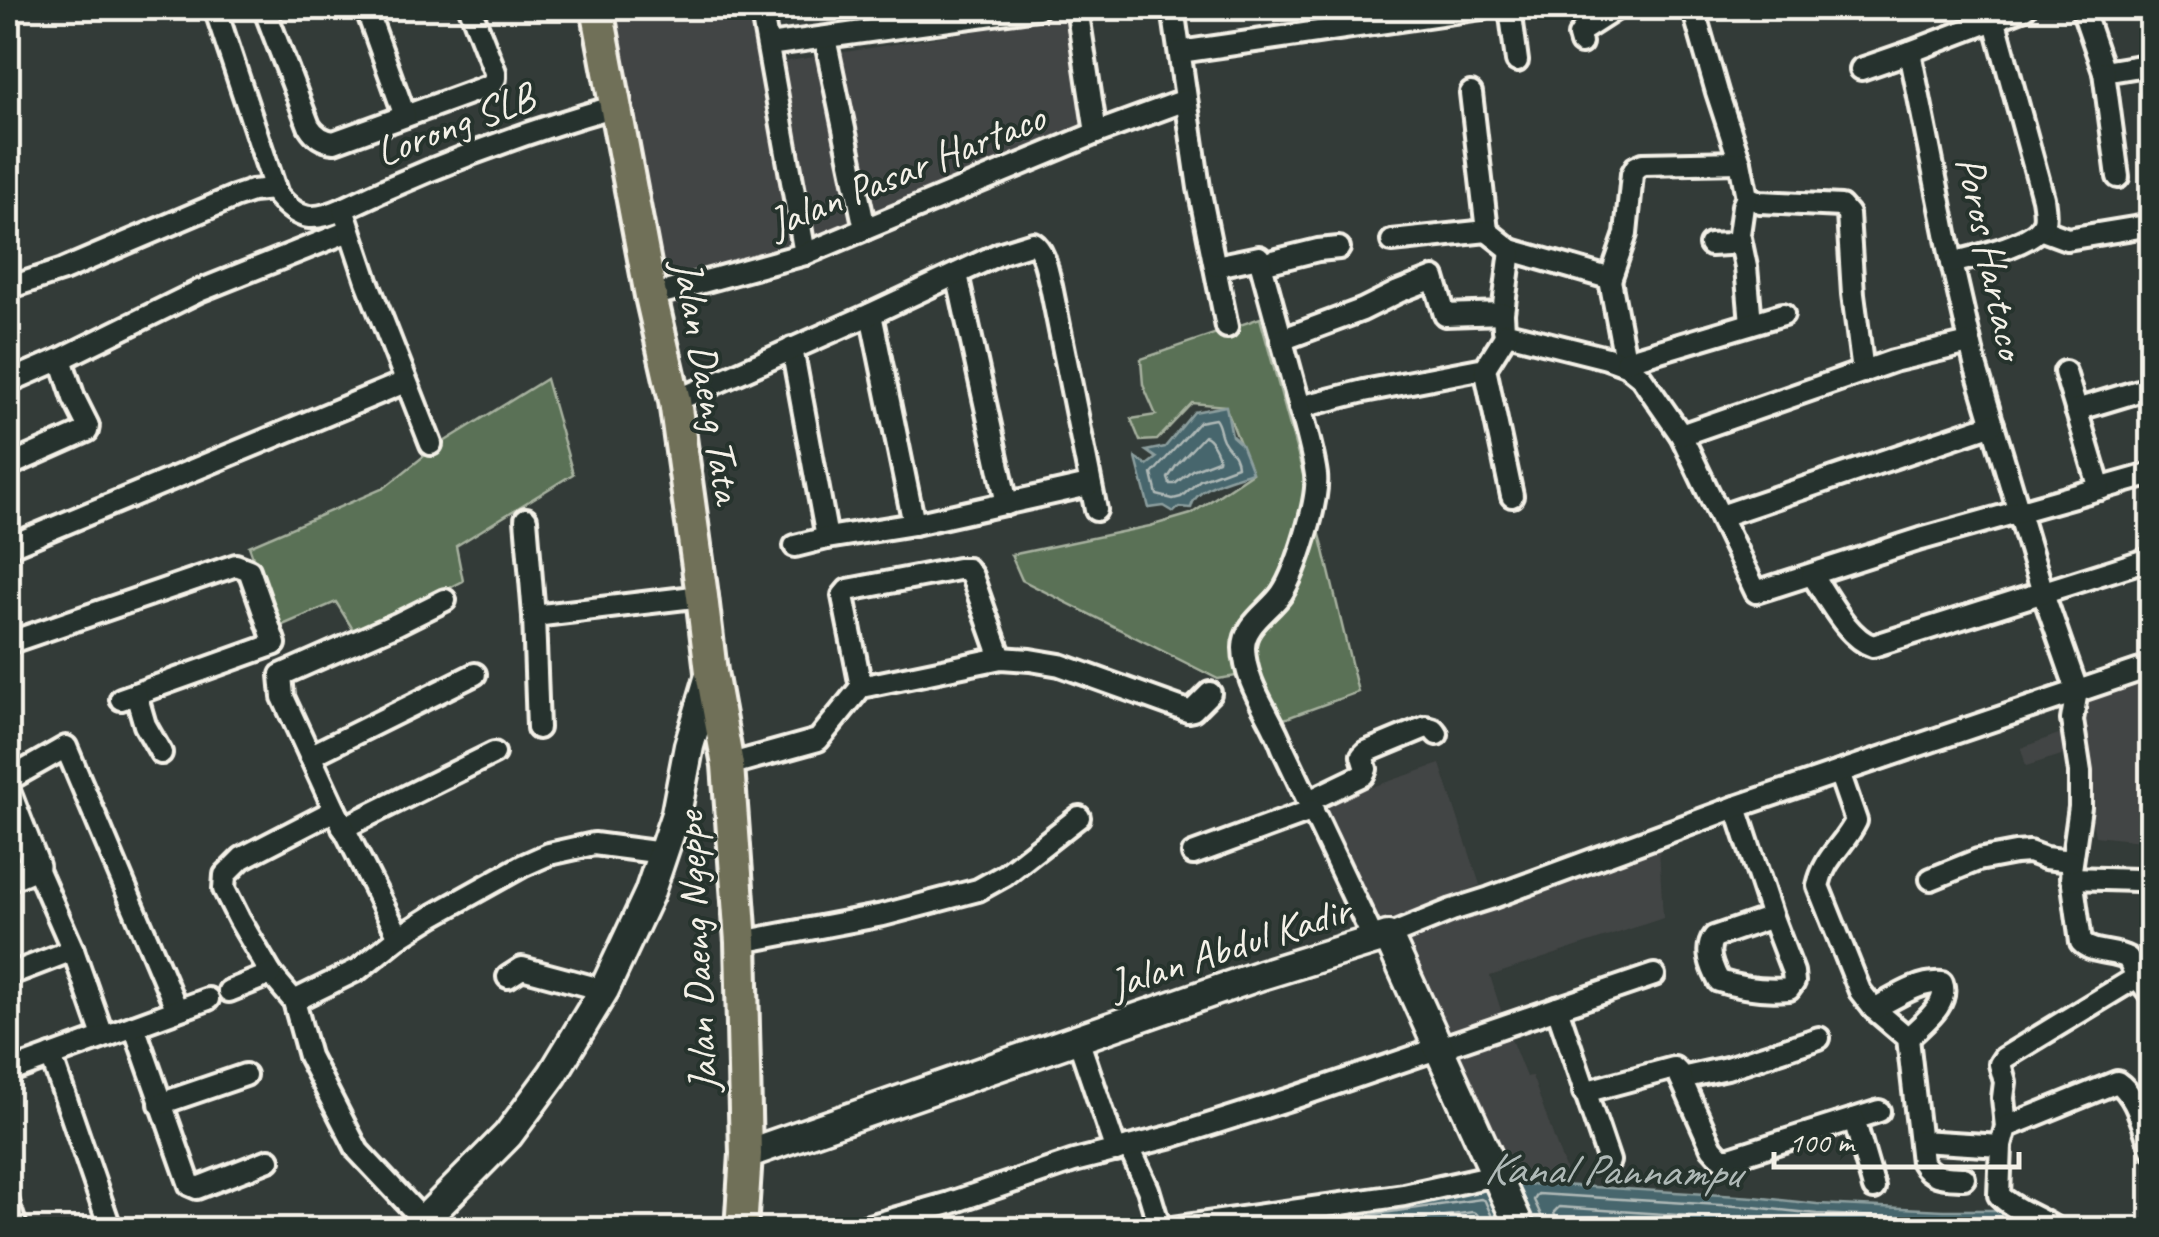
<svg xmlns="http://www.w3.org/2000/svg" width="2159" height="1237" font-family="Caveat,sans-serif">
<style>
.built{fill:#434545}
.green{fill:#5a7156;stroke:#a7b19f;stroke-width:2.5}
.water{fill:#47666d;stroke:#8c9e9e;stroke-width:2.5}
.lines{fill:none;stroke-linecap:round;stroke-linejoin:round}
.shore{stroke:#afb9b7;stroke-width:2.5}
.minor-casing{stroke:#f4f1e8;stroke-width:28}
.tertiary-casing{stroke:#f4f1e8;stroke-width:32}
.secondary-casing{stroke:#f4f1e8;stroke-width:35}
.primary-casing{stroke:#f4f1e8;stroke-width:38}
.minor{stroke:#26332d;stroke-width:20}
.tertiary{stroke:#26332d;stroke-width:25}
.secondary{stroke:#26332d;stroke-width:28}
.primary{stroke:#706f59;stroke-width:30}
.labels{text-anchor:middle;stroke-width:8;stroke-linejoin:round;paint-order:stroke}
.street-label{font-size:42px;fill:#f4f1e8;stroke:#26332d}
.water-label{font-size:45px;font-style:italic;fill:#afb9b7;stroke:#26332d}
</style>
<rect width="100%" height="100%" fill="#333b38"/>
<filter id="ink" filterUnits="userSpaceOnUse"><feTurbulence type="fractalNoise" baseFrequency=".01" numOctaves="2"/><feDisplacementMap in="SourceGraphic" scale="20" xChannelSelector="R" yChannelSelector="G"/><feConvolveMatrix kernelMatrix="1 2 1 2 8 2 1 2 1" color-interpolation-filters="sRGB"/></filter>
<g filter="url(#ink)">
<g class="built">
<polygon points="654,8 765,8 783,62 1073,15 1089,140 673,306 610,25"/>
<polygon points="2151,670 2151,842 2095,836 2074,722 2079,694"/>
<polygon points="2064,732 2071,752 2026,766 2021,748"/>
<polygon points="1440,764 1480,885 1380,924 1325,803"/>
<polygon points="1659,848 1663,918 1490,976 1508,1032 1526,1077 1532,1076 1569,1180 1511,1179 1406,951 1413,932"/>
</g>
<g class="green">
<polygon points="1260,318 1322,542 1358,692 1276,722 1242,675 1218,679 1022,580 1011,555 1150,526 1191,514 1252,473 1225,406 1192,403 1157,440 1140,441 1131,419 1156,415 1143,385 1141,359"/>
<polygon points="546,379 573,474 456,546 463,581 357,636 336,602 278,627 249,546 384,488 434,448"/>
</g>
<g class="water">
<path d="M1226 406 1232 436 1241 444 1252 472C1233 479 1195 486 1191 508L1179 507 1174 512 1164 506 1149 508 1136 458 1147 465 1156 458 1146 451 1165 447 1194 412Z"/>
<polygon points="1545,1184 1754,1197 1817,1204 1944,1210 2001,1210 2043,1229 1633,1228 1537,1229 1515,1185"/>
<polygon points="1490,1188 1507,1227 1482,1230 1200,1230"/>
</g>
<g class="lines">
<g class="shore">
<path d="M1215 419C1220 425 1219 432 1223 440 1229 451 1236 453 1237 466L1200 480 1181 497 1173 499 1157 495 1152 474 1199 422Z"/>
<path d="M1204 436C1210 437 1220 454 1218 460L1192 470 1175 484H1170L1168 478 1176 466Z"/>
<polyline points="1265,1230 1481,1199 1485,1201 1498,1230"/>
<polyline points="1346,1230 1473,1212 1477,1214 1484,1230"/>
<polyline points="1545,1230 1544,1222 1534,1200 1538,1194 1753,1207 1817,1214 1943,1220 1999,1220 2022,1230"/>
<polyline points="1558,1230 1554,1212 1559,1207 1752,1220 1817,1227 1900,1230"/>
</g>
<g class="minor-casing">
<g id="minor">
<path d="M215 8 277 195C299 221 313 222 343 209"/>
<path d="M264 8 309 126C315 136 323 141 334 142L491 85 495 78V72L470 8"/>
<polyline points="366,8 405,116"/>
<polyline points="761,8 805,254"/>
<polyline points="1077,8 1096,133"/>
<polyline points="1173,8 1199,188 1227,327"/>
<polyline points="1510,8 1517,61"/>
<polyline points="1693,8 1717,92 1740,162 1747,197 1760,202 1841,206 1848,214 1853,294 1863,372"/>
<path d="M2025 8 1910 52 1952 263 1976 368 2043 593 2077 690 2072 720 2080 772V807L2071 870 2081 942C2092 954 2113 950 2128 958L2137 977 2152 974"/>
<polyline points="2082,8 2104,72 2152,64"/>
<polyline points="825,38 865,229"/>
<polyline points="1581,43 1579,36 1583,30 1617,8"/>
<polyline points="768,45 1038,8"/>
<polyline points="1180,52 1482,8"/>
<polyline points="1861,69 1910,52"/>
<polyline points="2104,72 2118,177"/>
<polyline points="1471,93 1487,231 1511,250 1605,277 1610,280 1626,365"/>
<polyline points="2040,229 2067,239 2152,225"/>
<polyline points="1740,238 1746,267 1751,323"/>
<polyline points="1392,241 1487,231"/>
<polyline points="1710,245 1727,244 1738,241 1743,206 1747,197"/>
<polyline points="1511,250 1503,313 1504,330 1507,333 1607,358 1626,365 1641,377 1681,435 1756,592 1921,539 2152,474"/>
<path d="M1952 263C1973 257 2037 244 2044 222 2046 215 2044 205 2043 198L1994 18"/>
<polyline points="1261,264 1318,250 1339,248"/>
<polyline points="1216,266 1259,257 1300,407 1364,391 1485,368 1507,333"/>
<polyline points="957,274 1007,504"/>
<polyline points="1610,280 1626,234 1632,174 1636,167 1643,164 1740,162"/>
<polyline points="8,288 63,270 234,197 252,191 274,189"/>
<polyline points="651,296 805,254 1096,133 1186,100"/>
<polyline points="871,314 914,524"/>
<polyline points="1281,340 1362,310 1398,292 1434,278 1445,315 1503,313"/>
<polyline points="792,348 827,538"/>
<polyline points="1626,361 1783,314"/>
<polyline points="1485,368 1512,496"/>
<polyline points="2065,372 2100,489"/>
<polyline points="8,382 61,359 199,291 349,231"/>
<path d="M675 401 871 314 1001 253 1033 243C1045 251 1047 272 1051 286L1096 510"/>
<path d="M1300 407C1306 429 1313 452 1316 475 1319 500 1297 570 1282 593 1270 611 1244 624 1244 648 1245 686 1271 714 1283 748L1374 940"/>
<polyline points="2076,410 2152,387"/>
<polyline points="1681,435 1893,361 1969,343"/>
<path d="M431 444 367 281 343 209C432 166 521 133 616 106"/>
<polyline points="8,466 87,431 88,426 74,398 61,359"/>
<polyline points="1721,516 1993,424"/>
<polyline points="526,519 534,616"/>
<polyline points="795,546 827,538 914,524 1089,485"/>
<polyline points="8,547 405,382"/>
<path d="M1812 575C1827 596 1848 639 1873 646L2152 558"/>
<polyline points="8,643 236,565 249,570 275,644 121,699"/>
<polyline points="861,687 844,601 843,596 848,590 958,569 967,569 972,576 1001,658"/>
<polyline points="136,694 145,725 161,753"/>
<polyline points="538,728 534,616 702,596"/>
<polyline points="310,756 475,674"/>
<polyline points="728,765 818,740 861,687 1001,658 1030,660 1060,665 1188,711 1193,710 1210,693"/>
<path d="M1839 772 1856 821C1844 846 1824 857 1818 886L1860 991 1874 1009 1908 1038 1922 1162C1931 1179 1947 1177 1964 1178"/>
<polyline points="8,780 66,747 177,1010"/>
<polyline points="1309,801 1363,775 1366,769 1362,756 1366,752 1426,727 1433,729 1437,734"/>
<path d="M1736 807 1772 917 1793 972 1794 982 1789 989C1766 991 1741 988 1719 981 1712 968 1704 950 1714 937L1772 917"/>
<polyline points="335,810 283,697 281,675 397,624 445,600"/>
<polyline points="343,828 494,753"/>
<polyline points="1193,854 1313,810"/>
<polyline points="36,866 73,950 103,1036"/>
<polyline points="2071,878 2137,880 2152,884"/>
<polyline points="1931,879 1978,860 2015,853 2029,852 2045,858 2071,861"/>
<polyline points="1388,936 1452,910 1490,898 1736,807 2152,666"/>
<polyline points="399,937 335,810 242,858 225,875 224,889 239,919 271,974 294,1001 309,1056 358,1151 423,1220"/>
<polyline points="741,942 883,915 978,890 1005,875 1079,817"/>
<polyline points="8,975 73,950"/>
<polyline points="508,977 522,968 604,990"/>
<polyline points="229,991 271,974"/>
<polyline points="294,1001 359,969 399,937 434,915 522,866 549,854 594,844 663,853"/>
<polyline points="1557,1008 1609,1161"/>
<path d="M1874 1009C1895 998 1918 981 1942 983 1950 1005 1922 1023 1908 1038"/>
<polyline points="134,1026 190,1185 197,1188 269,1160"/>
<polyline points="1078,1039 1116,1151"/>
<polyline points="51,1056 111,1230"/>
<polyline points="8,1072 208,999"/>
<polyline points="1681,1078 1727,1068 1819,1038"/>
<polyline points="1584,1092 1674,1068 1678,1072 1712,1148 1721,1158 1730,1158 1879,1111"/>
<polyline points="160,1104 245,1075"/>
<polyline points="1854,1119 1874,1188"/>
<polyline points="2006,1127 2003,1098 2005,1082 2000,1064 2004,1058 2137,977 2152,996"/>
<polyline points="1920,1141 2001,1146"/>
<polyline points="1129,1147 1148,1189 1160,1229"/>
<polyline points="8,1203 17,1230"/>
<polyline points="855,1230 950,1203 1074,1161 1173,1136 1293,1098 1654,975"/>
<polyline points="1157,1230 1404,1195 1495,1175"/>
<path d="M2057 1230C2039 1217 2015 1211 1999 1195L2001 1146 2006 1127 2117 1082C2137 1095 2143 1127 2152 1149"/>
</g>
</g>
<g class="tertiary-casing">
<polyline id="tertiary" points="8,794 36,866 8,878"/>
</g>
<g class="secondary-casing">
<g id="secondary">
<polyline points="746,1154 1261,975 1388,936 1521,1230"/>
<polyline points="414,1230 508,1135 553,1074 604,990 649,894 676,814 689,746 711,672"/>
</g>
</g>
<g class="primary-casing">
<polyline id="primary" points="597,8 651,296 675,401 702,596 711,672 728,765 741,942 746,1154 741,1230"/>
</g>
<use href="#minor" class="minor"/>
<use href="#tertiary" class="tertiary"/>
<use href="#secondary" class="secondary"/>
<use href="#primary" class="primary"/>
</g>
</g>
<g class="labels">
<g class="street-label">
<text transform="translate(454 123) rotate(-21)" y="15">Lorong SLB</text>
<text transform="translate(906 169) rotate(-22)" y="15">Jalan Pasar Hartaco</text>
<text transform="translate(1992 257) rotate(78)" y="15">Poros Hartaco</text>
<text transform="translate(709 381) rotate(80)" y="15">Jalan Daeng Tata</text>
<text transform="translate(1229 946) rotate(-18)" y="15">Jalan Abdul Kadir</text>
<text transform="translate(695 952) rotate(-93)" y="15">Jalan Daeng Ngeppe</text>
</g>
<g class="water-label">
<text transform="translate(1612 1169) rotate(1)" y="16">Kanal Pannampu</text>
</g>
</g>
<rect width="2159" height="1237" fill="none" stroke="#26332d" stroke-width="40"/>
<rect x="20" y="20" width="2119" height="1197" fill="none" stroke="#f4f1e8" stroke-width="4" filter="url(#ink)"/>
<path d="M1774 1152v15h245v-15" fill="none" stroke="#f4f1e8" stroke-width="5"/>
<text x="1789" y="1152" font-size="30" fill="#f4f1e8" stroke="#26332d" stroke-width="8" paint-order="stroke">100 m</text>
</svg>
